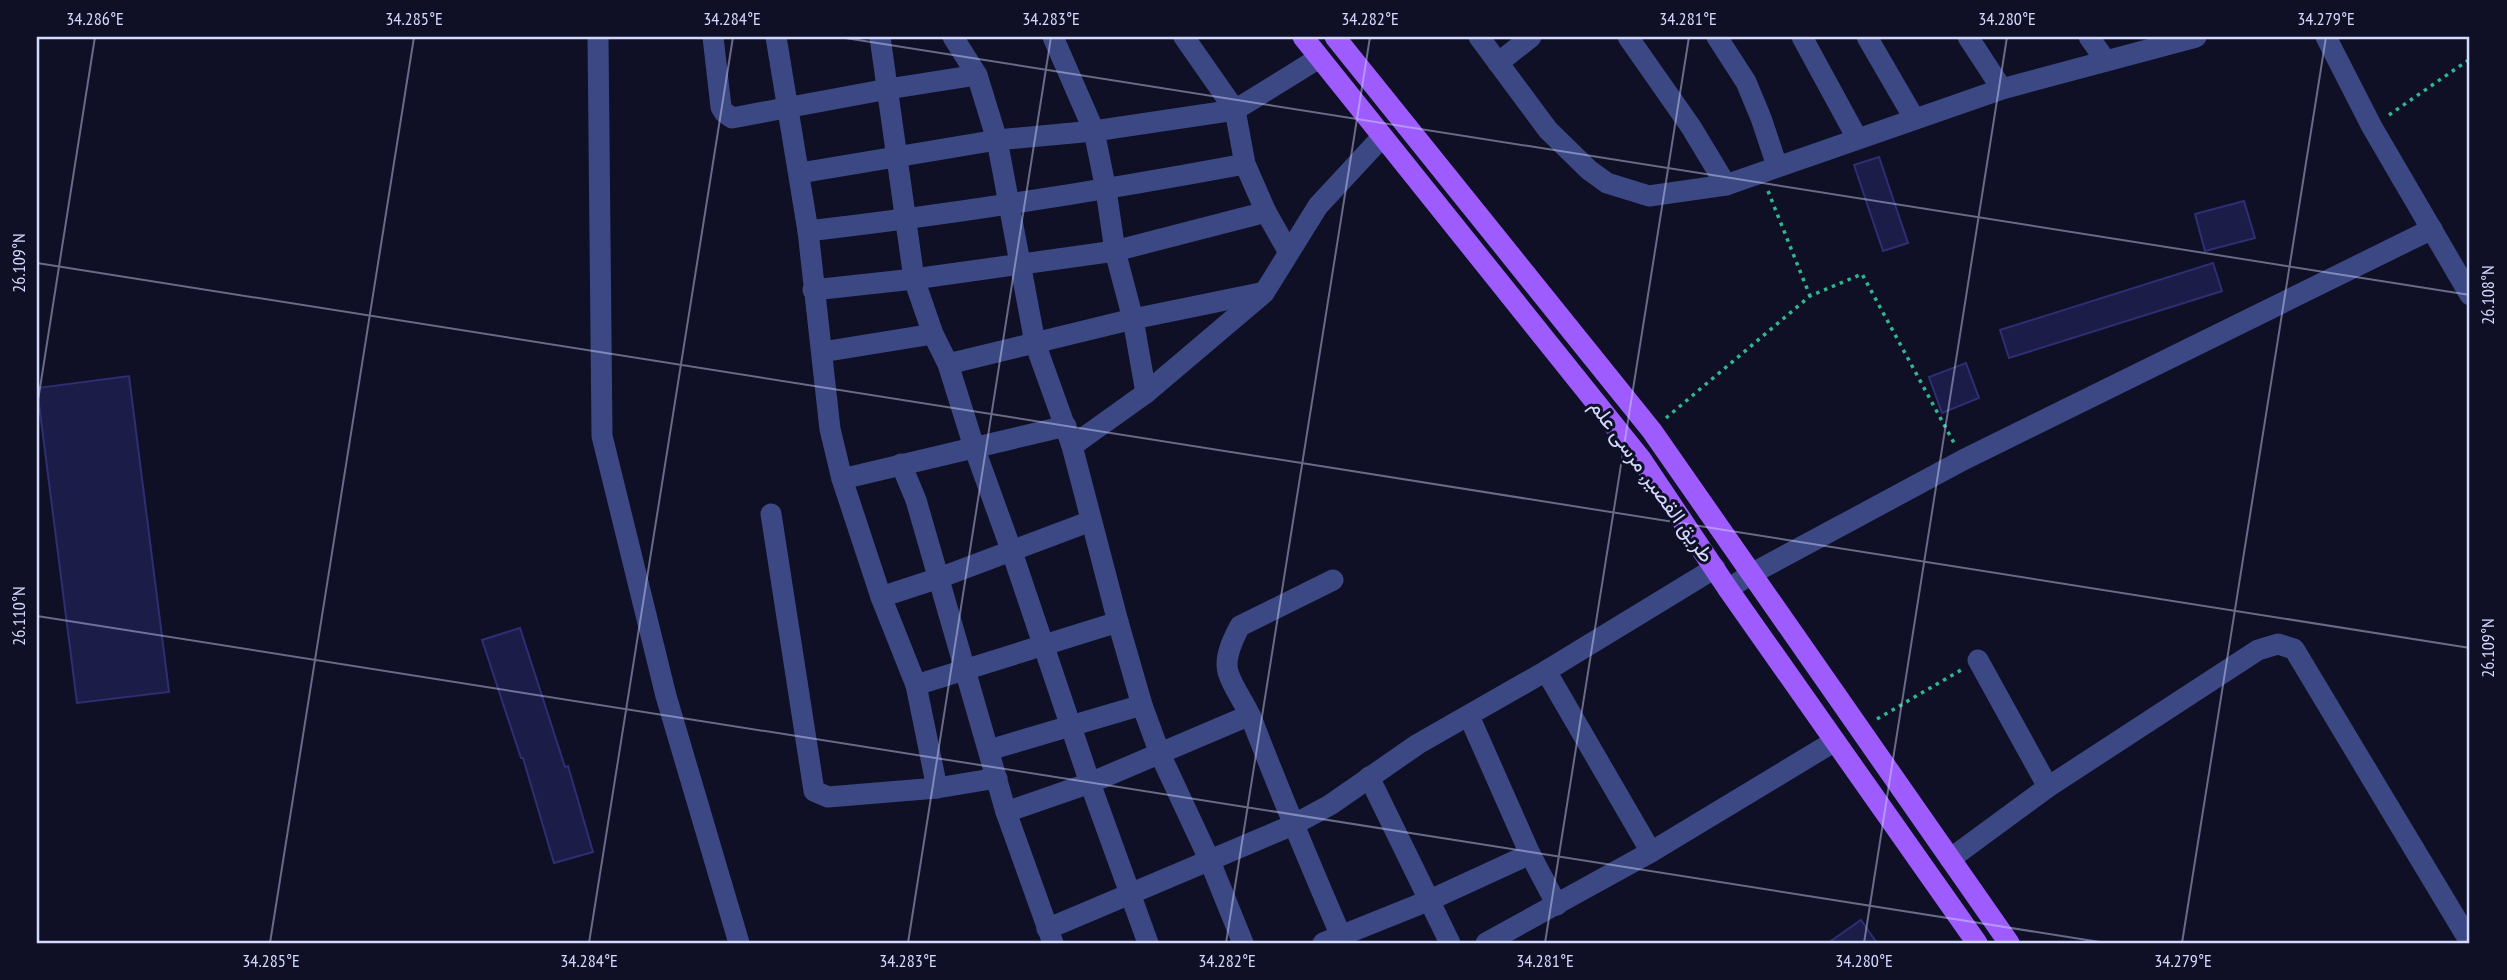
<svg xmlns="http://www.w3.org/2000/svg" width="2507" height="980" font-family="'PT Sans Narrow',Vazirmatn,sans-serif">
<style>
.building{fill:#1b1c47;stroke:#2d2f72;stroke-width:2}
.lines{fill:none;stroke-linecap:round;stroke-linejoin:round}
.path{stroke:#30b792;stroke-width:3.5;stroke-dasharray:3.5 5;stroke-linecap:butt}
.minor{stroke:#3b4884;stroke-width:21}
.major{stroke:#9e5cfe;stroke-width:21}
.ticks{fill:none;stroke:#d4d9ff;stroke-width:2;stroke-opacity:0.45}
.labels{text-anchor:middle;stroke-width:6;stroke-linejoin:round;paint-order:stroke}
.street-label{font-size:21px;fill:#d4d9ff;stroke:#0f1026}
.neatline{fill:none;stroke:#d4d9ff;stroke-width:2.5}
.ticks-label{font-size:18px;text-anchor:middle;fill:#d4d9ff}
</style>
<rect width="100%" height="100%" fill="#0f1026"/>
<g class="building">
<polygon points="1879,157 1908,243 1883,251 1854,165"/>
<polygon points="2244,201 2255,238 2205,251 2195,214"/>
<polygon points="2213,263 2222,291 2009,358 2000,330"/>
<polygon points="1966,363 1979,398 1942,413 1929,377"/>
<polygon points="129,376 169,692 77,703 37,388"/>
<polygon points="520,628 565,767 568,766 593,852 554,863 523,758 521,758 482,640"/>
<polygon points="1861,920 1877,943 1828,943"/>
</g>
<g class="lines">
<g class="path">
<polyline points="2389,115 2470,59"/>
<polyline points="1768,191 1810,296"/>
<polyline points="1666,418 1810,296 1862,274 1954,443"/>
<polyline points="1877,719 1961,670"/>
</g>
<g class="minor">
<polyline points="598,37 602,436 666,696 739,943"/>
<polyline points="713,37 721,107 724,112 732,118 888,89 977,75 997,140 1035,343 1072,446"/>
<polyline points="776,37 808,231 830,429 842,479 881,597 916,685 937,788"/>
<polyline points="880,37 914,279 933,334 948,364 974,447 1012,552 1090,783 1148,943"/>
<polyline points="953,37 977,75"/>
<polyline points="1053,37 1094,131 1106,190 1115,251 1133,319 1146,393"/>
<polyline points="1479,37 1548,130 1589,170 1607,183 1649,196 1726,185 2002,89 2196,37"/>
<polyline points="1628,37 1691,127 1726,185"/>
<polyline points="1717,37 1746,82 1761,118 1777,166"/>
<polyline points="1802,37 1857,138"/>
<polyline points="1867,37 1914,118"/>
<polyline points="1968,37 2002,89"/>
<polyline points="2089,37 2106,61"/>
<polyline points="2326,37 2372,127 2470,295"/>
<polyline points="1498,63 1531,37"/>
<polyline points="800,173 997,140 1094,131 1235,110 1319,58"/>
<polyline points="1266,212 1288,251"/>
<path d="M808 231C954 214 1100 191 1245 164"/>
<polyline points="813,290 914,279 1115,251 1266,212 1245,164 1235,110 1184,37"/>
<polyline points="822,352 933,334"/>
<polyline points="948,364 1133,319 1260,293"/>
<polyline points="901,464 916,500 1006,812 1053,943"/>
<polyline points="842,479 1066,426"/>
<polyline points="771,514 814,791 828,797 937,788 997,778"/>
<path d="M1333 580 1240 626C1233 639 1224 657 1228 672 1233 689 1246 704 1252 720 1281 795 1312 869 1344 943"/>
<polyline points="1728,589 1753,573 1963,460 2432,229"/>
<polyline points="881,597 939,578 1091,521"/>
<polyline points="1978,660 2048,787"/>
<polyline points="1546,671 1651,852"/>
<polyline points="916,685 1118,622"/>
<polyline points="989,750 1142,705"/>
<polyline points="1369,777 1450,943"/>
<polyline points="1006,812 1090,783 1250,715"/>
<polyline points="1530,854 1557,905"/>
<polyline points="1950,859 2048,787 2258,650 2278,644 2294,649 2470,942"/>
<polyline points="1047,929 1293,825 1330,805 1418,744 1546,671 1715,568"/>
<polyline points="1243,943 1209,859 1160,754 1142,705 1118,622 1072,446 1146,393 1264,293 1318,206 1382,137"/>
<polyline points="1323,943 1430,900 1530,854 1469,716"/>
<polyline points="1486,943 1651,852 1835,741"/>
</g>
<g class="major">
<polyline points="1303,37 1641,459 1728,589 1977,943"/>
<polyline points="1335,37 1652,431 2009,943"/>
</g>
</g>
<path class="ticks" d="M839 37 2470 295M37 263 2470 648M37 407 95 37M37 616 2106 943M270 943 414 37M589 943 733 37M908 943 1051 37M1226 943 1370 37M1545 943 1689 37M1864 943 2007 37M2182 943 2326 37"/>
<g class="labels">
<g class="street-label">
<text transform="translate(1652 481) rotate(54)" y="7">طريق القصير, مرسى علم</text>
</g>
</g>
<rect width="2507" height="980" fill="none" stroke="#0f1026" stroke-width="77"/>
<rect x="38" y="38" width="2430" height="904" class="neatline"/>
<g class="ticks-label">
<text x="95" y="25">34.286°E</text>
<text x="414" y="25">34.285°E</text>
<text x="732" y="25">34.284°E</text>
<text x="1051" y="25">34.283°E</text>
<text x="1370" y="25">34.282°E</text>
<text x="1688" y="25">34.281°E</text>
<text x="2007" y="25">34.280°E</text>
<text x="2326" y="25">34.279°E</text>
<text transform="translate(19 263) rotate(-90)" y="6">26.109°N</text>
<text transform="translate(2488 295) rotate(-90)" y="6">26.108°N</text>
<text transform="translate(19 616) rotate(-90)" y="6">26.110°N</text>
<text transform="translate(2488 648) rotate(-90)" y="6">26.109°N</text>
<text x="271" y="967">34.285°E</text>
<text x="589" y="967">34.284°E</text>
<text x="908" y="967">34.283°E</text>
<text x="1227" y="967">34.282°E</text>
<text x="1545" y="967">34.281°E</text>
<text x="1864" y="967">34.280°E</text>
<text x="2183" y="967">34.279°E</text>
</g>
</svg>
